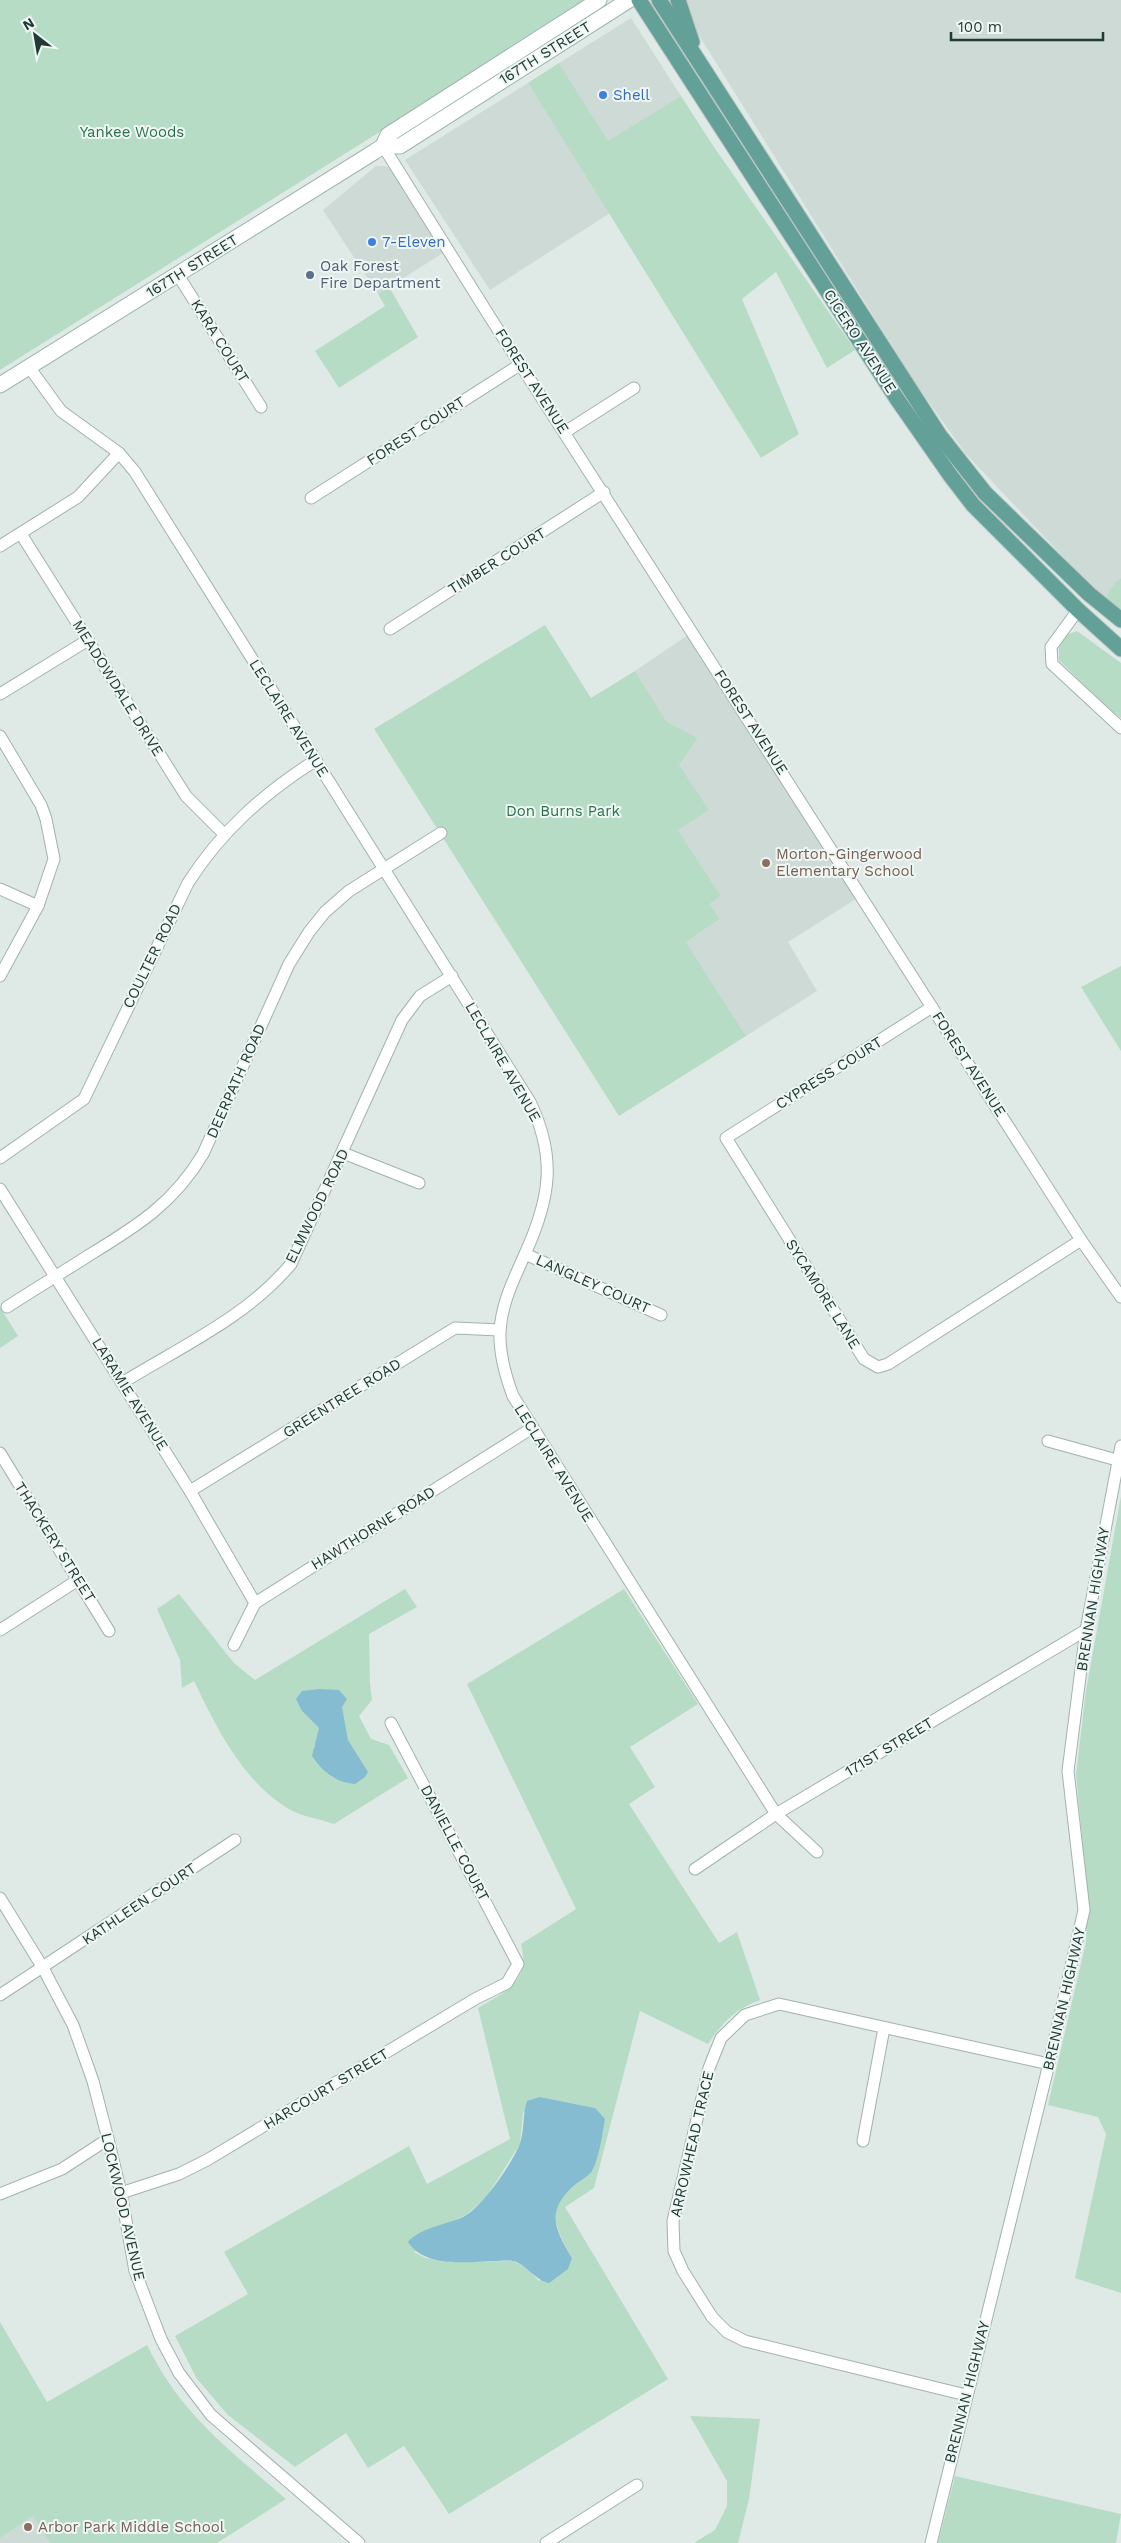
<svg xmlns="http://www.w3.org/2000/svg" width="1121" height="2543" font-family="'Work Sans',sans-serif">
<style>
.built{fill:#cddad5}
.green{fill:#b7dcc5;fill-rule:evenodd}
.water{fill:#85bcd1}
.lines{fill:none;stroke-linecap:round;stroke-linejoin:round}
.street-casing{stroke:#a2b2ae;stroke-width:13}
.secondary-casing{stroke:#9eb6b0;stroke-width:17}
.primary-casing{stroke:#bcc4c3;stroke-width:17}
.street{stroke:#fff;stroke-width:11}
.secondary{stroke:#fff;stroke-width:15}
.primary{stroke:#62a098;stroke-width:15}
.shop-dot{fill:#3f7fe0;stroke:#eff7f4;stroke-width:2}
.service-dot{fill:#5c6f8a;stroke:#eff7f4;stroke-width:2}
.education-dot{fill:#8d6e63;stroke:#eff7f4;stroke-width:2}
.labels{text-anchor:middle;stroke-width:4;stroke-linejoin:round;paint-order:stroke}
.street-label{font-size:15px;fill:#203a36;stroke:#eff7f4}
.shop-label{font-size:15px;fill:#366cbe;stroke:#eff7f4;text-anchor:start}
.park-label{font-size:15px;fill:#2a714e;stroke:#eff7f4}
.service-label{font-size:15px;fill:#4e5e75;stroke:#eff7f4;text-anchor:start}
.education-label{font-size:15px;fill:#785e54;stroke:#eff7f4;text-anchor:start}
</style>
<rect width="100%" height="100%" fill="#dfeae6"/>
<g class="built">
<polygon points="683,0 1121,0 1121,578 1107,603 965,453 914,381 692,24"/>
<polygon points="631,18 681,96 608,142 559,63"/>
<polygon points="528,83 610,213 490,290 405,160"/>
<polygon points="376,166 385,166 391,169 443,253 378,294 323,210"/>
<polygon points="688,635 856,899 788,942 817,991 746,1036 686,942 720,919 710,904 721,896 678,830 679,765 698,738 667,722 635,671"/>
<polygon points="33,2516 50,2543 0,2543 0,2538"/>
</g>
<g class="green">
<polygon points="0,0 590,0 0,370"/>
<polygon points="559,63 608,141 681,96 712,144 855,350 827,368 776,272 742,299 799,434 761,458 528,83"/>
<polygon points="389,287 418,337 339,388 315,351 385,306 378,294"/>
<path d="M1121 578V614L1107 603C1107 591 1112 585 1121 578Z"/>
<polygon points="545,625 591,698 635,671 667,722 698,738 679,765 709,810 678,830 721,896 710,904 720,919 686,942 746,1036 619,1116 374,729"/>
<polygon points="1077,631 1121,663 1121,718 1106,707 1059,660 1059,646 1063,636"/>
<polygon points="1121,966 1121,1051 1081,987"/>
<polygon points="0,1307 18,1336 0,1348"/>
<polygon points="1121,1496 1121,2293 1075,2278 1106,2134 1098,2117 1048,2105 1086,1942 1087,1891 1076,1774 1086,1691"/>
<path d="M405 1589 417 1607 369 1634 370 1684 372 1700 359 1716 371 1739 389 1745 408 1778 334 1824C320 1819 299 1816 287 1808 241 1779 217 1728 194 1681L182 1688 180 1660 157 1609 179 1594 234 1663 255 1680ZM341 1707 348 1740 367 1772 313 1747 318 1741 319 1728 302 1711Z"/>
<path d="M624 1589 698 1704 630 1747 655 1787 629 1804 719 1943 737 1932 760 2000C735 2009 722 2023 708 2044L640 2011 594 2188 565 2207 668 2379 449 2514 404 2446 368 2468 346 2433 295 2467 228 2415 197 2379 175 2336 248 2294 224 2252 409 2146 427 2184 510 2139 478 2008C506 1991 531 1982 521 1944L576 1909 467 1684ZM540 2097 595 2108 593 2170C552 2204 544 2209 572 2258L539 2281 527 2268 513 2261 451 2262 426 2258 414 2252 441 2226 466 2215 486 2198 520 2144 523 2113Z"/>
<path d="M0 2322 47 2402 147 2345C182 2416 228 2448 286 2499L217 2543H50L33 2516 0 2538Z"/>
<polygon points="690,2416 760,2419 749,2499 738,2543 694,2543 715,2530 727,2506 727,2481"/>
<polygon points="955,2476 1121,2514 1116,2543 938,2543"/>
</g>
<g class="water">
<path d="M320 1689 339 1690 347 1699 342 1707 348 1740 368 1772 365 1777 355 1784C335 1782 323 1772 312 1756L319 1728 302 1711 296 1699 302 1691Z"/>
<path d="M540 2097 595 2108 605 2119C602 2135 600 2154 593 2169 591 2175 581 2180 576 2184 545 2210 554 2228 572 2258L568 2269 549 2283C534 2280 528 2265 513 2261 508 2260 500 2261 494 2261 466 2262 425 2268 408 2242 420 2228 445 2225 463 2217 482 2208 510 2166 519 2146 525 2132 522 2115 527 2101Z"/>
</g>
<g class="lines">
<g class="street-casing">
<g id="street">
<polyline points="383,146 488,314 1081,1240 1121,1297"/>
<polyline points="178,275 261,407"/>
<path d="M29 367 61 411 119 453 135 472 530 1102C557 1158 550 1199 525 1254 514 1279 502 1302 500 1330 499 1352 505 1375 513 1396L776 1814 817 1852"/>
<polyline points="565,432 634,388"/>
<polyline points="311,498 521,364"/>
<polyline points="21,534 186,796 224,834"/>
<polyline points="0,546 78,497 119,453"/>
<polyline points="1078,610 1051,647 1052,664 1121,728"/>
<polyline points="390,629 604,492"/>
<polyline points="0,694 88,640"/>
<polyline points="0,736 41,805 46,819 54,859 38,906 0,976"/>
<polyline points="0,889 38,906"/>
<polyline points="932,1007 726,1138 864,1359 878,1367 888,1364 1081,1240"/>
<polyline points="343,1153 419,1183"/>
<path d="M0 1158 84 1099 188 883C221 831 264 793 316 760"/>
<polyline points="0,1189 190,1491 255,1603"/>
<polyline points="525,1254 661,1315"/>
<path d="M7 1307C35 1289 63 1272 91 1254 137 1226 174 1203 203 1154L289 964 309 932 325 912 349 891 441 833"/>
<path d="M122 1383C180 1347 247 1317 291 1264L402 1020 420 996 452 976"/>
<polyline points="1048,1441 1117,1460"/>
<polyline points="0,1453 109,1631"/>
<polyline points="190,1491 455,1328 500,1330"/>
<polyline points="0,1630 78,1580"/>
<polyline points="234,1645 255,1603 532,1428"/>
<polyline points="695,1869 776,1814 1086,1630"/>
<polyline points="0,1898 43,1968 73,2025 93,2081 108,2139 121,2193 135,2271 161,2339 179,2373 211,2415 359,2543"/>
<polyline points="0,1995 235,1840"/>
<polyline points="863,2141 884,2028"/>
<polyline points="121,2193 179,2174 207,2160 475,1999 507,1983 518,1964 391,1723"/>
<polyline points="0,2194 62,2169 108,2139"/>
<polyline points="966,2395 745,2341 727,2332 712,2317 683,2271 674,2251 673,2221 709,2068 721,2038 745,2015 779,2004 1049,2064"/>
<polyline points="546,2543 637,2485"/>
<polyline points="931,2543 1046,2076 1084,1910 1068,1771 1086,1630 1121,1446"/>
</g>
</g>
<g class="secondary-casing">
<g id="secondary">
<polyline points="383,146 400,146 629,0"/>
<polyline points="0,385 374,152 383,146 388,135 599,0"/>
</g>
</g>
<g class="primary-casing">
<g id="primary">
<polyline points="639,0 897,399 950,475 973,505 1078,610 1121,649"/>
<polyline points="659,0 940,436 985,493 1089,594 1121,620"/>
<polyline points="678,0 692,42"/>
</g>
</g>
<use href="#street" class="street"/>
<use href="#secondary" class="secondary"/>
<use href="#primary" class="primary"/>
</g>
<g class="shop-dot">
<circle cx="603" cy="95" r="5"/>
<circle cx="372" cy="242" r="5"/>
</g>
<circle class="service-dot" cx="310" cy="275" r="5"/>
<g class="education-dot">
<circle cx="766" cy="863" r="5"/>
<circle cx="28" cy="2527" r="5"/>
</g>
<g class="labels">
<g class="street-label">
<text transform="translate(545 53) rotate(-32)" y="5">167TH STREET</text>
<text transform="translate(192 266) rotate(-32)" y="5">167TH STREET</text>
<text transform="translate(220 341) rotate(58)" y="5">KARA COURT</text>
<text transform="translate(860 341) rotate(57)" y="5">CICERO AVENUE</text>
<text transform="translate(532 381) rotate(57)" y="5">FOREST AVENUE</text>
<text transform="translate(416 431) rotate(-33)" y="5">FOREST COURT</text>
<text transform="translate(497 561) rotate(-32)" y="5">TIMBER COURT</text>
<text transform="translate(118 688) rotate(58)" y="5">MEADOWDALE DRIVE</text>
<text transform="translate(289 718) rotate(58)" y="5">LECLAIRE AVENUE</text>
<text transform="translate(751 722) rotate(57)" y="5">FOREST AVENUE</text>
<text transform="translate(152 956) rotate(-64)" y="5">COULTER ROAD</text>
<text transform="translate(503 1062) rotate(60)" y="5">LECLAIRE AVENUE</text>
<text transform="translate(969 1064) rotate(57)" y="5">FOREST AVENUE</text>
<text transform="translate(829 1073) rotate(-32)" y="5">CYPRESS COURT</text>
<text transform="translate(236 1081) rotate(-66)" y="5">DEERPATH ROAD</text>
<text transform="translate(317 1206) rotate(-64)" y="5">ELMWOOD ROAD</text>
<text transform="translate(593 1284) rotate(24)" y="5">LANGLEY COURT</text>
<text transform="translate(823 1294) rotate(58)" y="5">SYCAMORE LANE</text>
<text transform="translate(130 1394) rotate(58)" y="5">LARAMIE AVENUE</text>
<text transform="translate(342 1398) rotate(-32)" y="5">GREENTREE ROAD</text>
<text transform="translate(554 1463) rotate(58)" y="5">LECLAIRE AVENUE</text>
<text transform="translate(373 1528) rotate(-32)" y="5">HAWTHORNE ROAD</text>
<text transform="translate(55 1542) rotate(58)" y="5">THACKERY STREET</text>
<text transform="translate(1093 1599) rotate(-81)" y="5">BRENNAN HIGHWAY</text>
<text transform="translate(889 1747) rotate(-31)" y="5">171ST STREET</text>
<text transform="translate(455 1843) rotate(62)" y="5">DANIELLE COURT</text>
<text transform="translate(139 1904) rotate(-34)" y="5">KATHLEEN COURT</text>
<text transform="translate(1064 1999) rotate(-77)" y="5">BRENNAN HIGHWAY</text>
<text transform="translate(326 2089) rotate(-31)" y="5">HARCOURT STREET</text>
<text transform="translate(692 2144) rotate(-77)" y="5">ARROWHEAD TRACE</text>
<text transform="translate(123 2207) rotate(77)" y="5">LOCKWOOD AVENUE</text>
<text transform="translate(967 2392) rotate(-76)" y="5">BRENNAN HIGHWAY</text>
</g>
<g class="shop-label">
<text x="613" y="100">Shell</text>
<text x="382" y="247">7-Eleven</text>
</g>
<g class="park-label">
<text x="132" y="137">Yankee Woods</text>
<text x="563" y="816">Don Burns Park</text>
</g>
<g class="service-label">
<text x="320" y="271">Oak Forest<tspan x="320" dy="17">Fire Department</tspan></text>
</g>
<g class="education-label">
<text x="776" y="859">Morton-Gingerwood<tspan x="776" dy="17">Elementary School</tspan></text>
<text x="38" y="2532">Arbor Park Middle School</text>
</g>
</g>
<g transform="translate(35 35) rotate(329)" stroke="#eff7f4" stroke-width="4" paint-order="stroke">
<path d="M0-4L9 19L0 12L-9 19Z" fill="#203a36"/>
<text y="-8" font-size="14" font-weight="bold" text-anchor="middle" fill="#203a36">N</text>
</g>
<path d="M951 32v8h152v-8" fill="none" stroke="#203a36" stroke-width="2.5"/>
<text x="958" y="32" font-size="15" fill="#203a36" stroke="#eff7f4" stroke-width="4" paint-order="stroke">100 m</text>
</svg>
